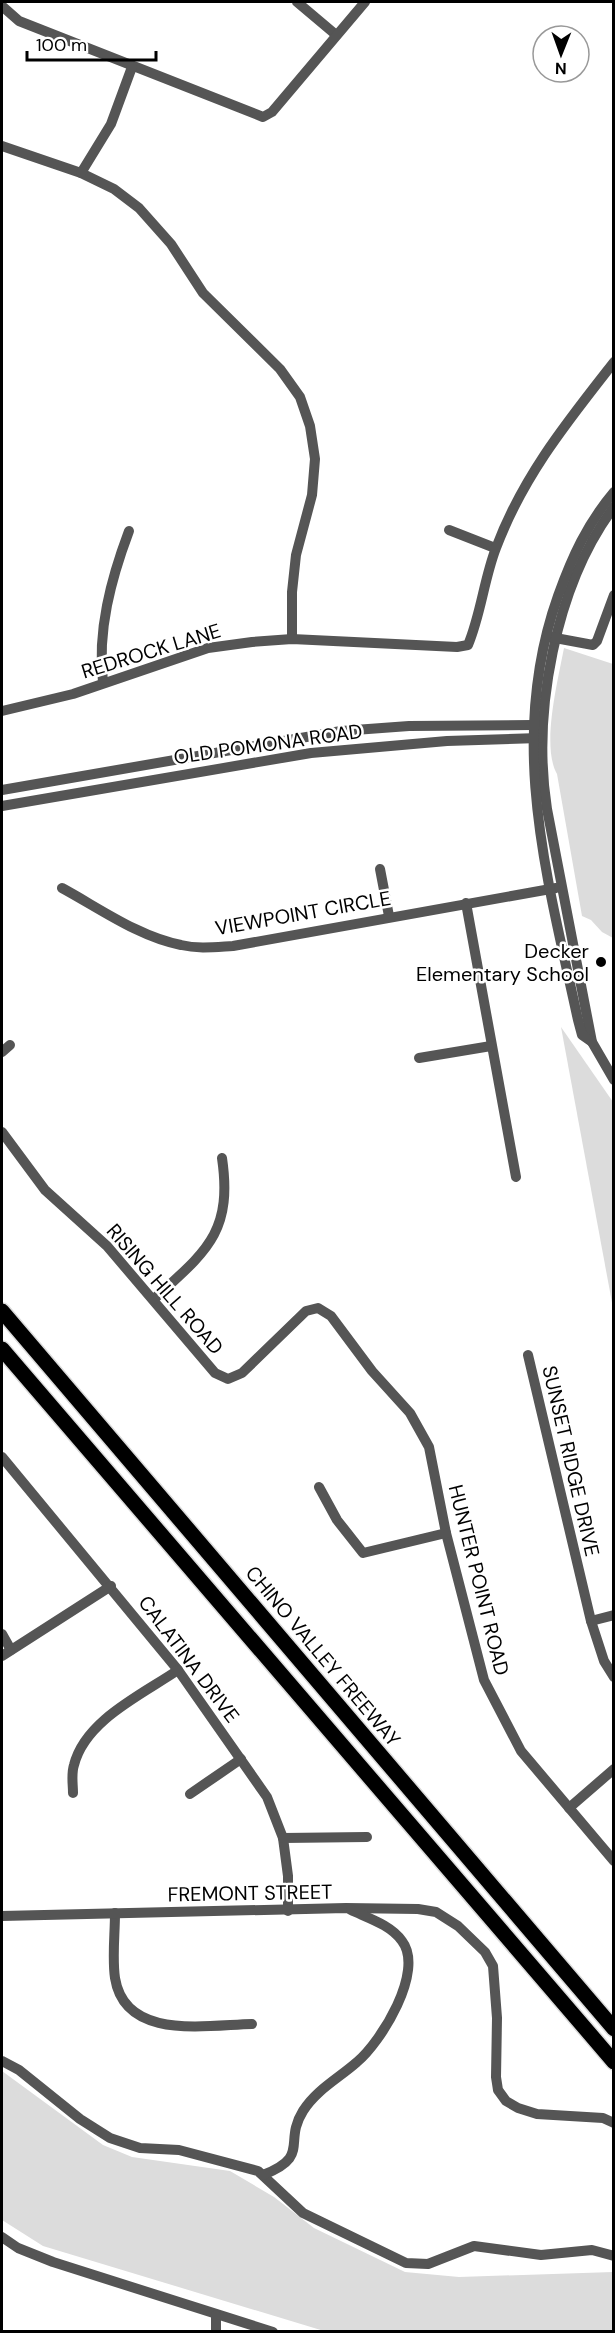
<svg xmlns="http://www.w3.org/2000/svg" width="615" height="2333" font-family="'DM Sans',sans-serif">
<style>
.green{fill:#dcdcdc}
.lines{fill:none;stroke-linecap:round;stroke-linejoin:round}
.highway-casing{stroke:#dbdbdb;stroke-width:18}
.minor{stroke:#555;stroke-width:10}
.highway{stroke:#000;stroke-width:15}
.poi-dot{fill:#000;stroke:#fff;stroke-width:2}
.labels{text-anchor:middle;stroke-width:5;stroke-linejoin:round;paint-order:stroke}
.street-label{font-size:20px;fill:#000;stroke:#fff}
.poi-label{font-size:20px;fill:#000;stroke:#fff;text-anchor:end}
</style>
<rect width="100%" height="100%" fill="#fff"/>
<g class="green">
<path d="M564 648 613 664V938L602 932 591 920 582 916 557 774C541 746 558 680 564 648Z"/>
<polygon points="561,1027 613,1102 613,1308"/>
<polygon points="2,2071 103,2145 132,2157 230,2171 274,2197 314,2228 405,2272 459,2277 613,2272 613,2331 324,2331 43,2246 2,2220"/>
</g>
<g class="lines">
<g class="highway-casing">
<g id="highway">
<polyline points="2,1311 614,2029"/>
<polyline points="2,1349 614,2062"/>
</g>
</g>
<g class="minor">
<polyline points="297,2 335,34"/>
<polyline points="2,6 19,21 263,117 272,112 365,2"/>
<polyline points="2,146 81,173 114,189 139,208 171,244 203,293 280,369 300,397 310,426 315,459 312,495 296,555 292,592 292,639"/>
<polyline points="81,173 111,124 132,67"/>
<path d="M614 507C555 586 532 713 547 809L592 1042 614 1080"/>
<polyline points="449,530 495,548"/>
<polyline points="550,637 593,645 597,641 614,595"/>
<path d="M103 682C97 631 111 579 129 531"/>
<path d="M2 711 73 694 208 648 252 642 292 639 457 647 468 645C481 614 484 579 496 548 523 476 567 422 614 362"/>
<polyline points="2,790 341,731 409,726 532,725"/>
<polyline points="2,806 311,753 447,741 539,738"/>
<polyline points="380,869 389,916"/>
<path d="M62 888C99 908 139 937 181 945 198 949 215 947 233 946L556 888"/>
<polyline points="466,903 516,1177"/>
<path d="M592 1042 582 1035 578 1020C547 877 507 739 558 596 572 557 587 524 614 492"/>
<polyline points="2,1052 10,1045"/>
<polyline points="419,1058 491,1046"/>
<polyline points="2,1132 45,1190 107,1246 215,1373 228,1379 242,1373 306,1311 318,1308 331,1316 372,1371 410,1413 429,1447 446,1533 484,1680 521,1751 614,1861"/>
<path d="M154 1299C205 1252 233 1234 222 1158"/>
<polyline points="528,1355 591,1621 604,1661 614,1677"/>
<polyline points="2,1457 178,1670 267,1797 283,1838 288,1876 288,1911"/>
<polyline points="319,1487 337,1520 363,1553 446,1533"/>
<polyline points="591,1621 614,1615"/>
<polyline points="2,1634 11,1650"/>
<polyline points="2,1656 111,1586"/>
<path d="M73 1793C73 1784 71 1774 74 1765 85 1720 143 1694 178 1670"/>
<polyline points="190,1794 241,1759"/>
<polyline points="569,1808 614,1769"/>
<polyline points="283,1838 367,1837"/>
<path d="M115 1913C115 1934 112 1958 115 1978 125 2041 207 2025 252 2024"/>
<polyline points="2,1916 346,1908 418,1909 436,1912 458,1926 485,1952 493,1966 497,2018 496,2077 498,2090 506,2101 518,2108 537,2114 603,2118 614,2123"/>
<polyline points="2,2061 19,2070 80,2119 110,2138 140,2148 179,2150 258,2171 303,2213 406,2263 428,2264 474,2246 541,2255 592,2250 614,2256"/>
<path d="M263 2175C311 2156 283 2143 303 2111 316 2090 339 2078 357 2062 381 2042 425 1971 402 1941 391 1925 368 1918 351 1910"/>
<polyline points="2,2237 18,2248 53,2262 273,2332"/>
<polyline points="216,2315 216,2332"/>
</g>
<use href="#highway" class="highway"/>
</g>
<circle class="poi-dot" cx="601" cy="962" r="6"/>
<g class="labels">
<g class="street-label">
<text transform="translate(151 651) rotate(-17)" y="7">REDROCK LANE</text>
<text transform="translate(268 744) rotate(-8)" y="7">OLD POMONA ROAD</text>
<text transform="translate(303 913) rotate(-10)" y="7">VIEWPOINT CIRCLE</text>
<text transform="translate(165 1289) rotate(49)" y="7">RISING HILL ROAD</text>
<text transform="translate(571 1461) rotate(77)" y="7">SUNSET RIDGE DRIVE</text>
<text transform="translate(479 1580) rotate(76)" y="7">HUNTER POINT ROAD</text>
<text transform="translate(323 1656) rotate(50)" y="7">CHINO VALLEY FREEWAY</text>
<text transform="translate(189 1659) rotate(53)" y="7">CALATINA DRIVE</text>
<text transform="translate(250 1893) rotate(-1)" y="7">FREMONT STREET</text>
</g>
<g class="poi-label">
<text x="589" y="958">Decker<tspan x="589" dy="23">Elementary School</tspan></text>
</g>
</g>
<rect width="615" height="2333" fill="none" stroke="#000000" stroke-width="6"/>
<g transform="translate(561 54) rotate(181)"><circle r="28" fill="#ffffff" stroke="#999999" stroke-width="1.5"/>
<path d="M0-4.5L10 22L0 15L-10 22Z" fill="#000000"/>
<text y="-9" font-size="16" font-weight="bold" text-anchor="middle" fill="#000000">N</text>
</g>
<path d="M27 51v9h129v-9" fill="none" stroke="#000000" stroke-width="3"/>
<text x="36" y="51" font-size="18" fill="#000000" stroke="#ffffff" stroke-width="4.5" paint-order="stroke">100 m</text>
</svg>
